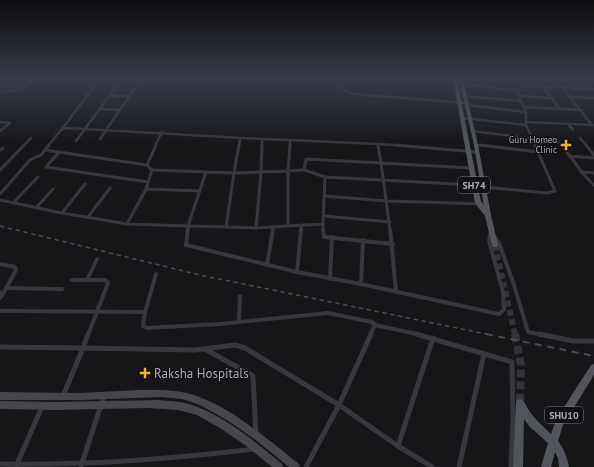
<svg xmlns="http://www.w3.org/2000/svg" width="594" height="467" font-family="'PT Sans',sans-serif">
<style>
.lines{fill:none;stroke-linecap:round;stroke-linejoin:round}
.primary-tunnel-far1{stroke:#333438;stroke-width:6;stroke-dasharray:6 3.5;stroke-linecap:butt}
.primary-tunnel{stroke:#333438;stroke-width:8;stroke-dasharray:8 4;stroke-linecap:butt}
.street-far3{stroke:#37383d;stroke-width:2.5}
.street-far2{stroke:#37383d;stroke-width:3}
.street-far1{stroke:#37383d;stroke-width:4}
.street{stroke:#37383d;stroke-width:5}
.secondary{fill:#45474d;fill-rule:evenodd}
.primary{fill:#53555c;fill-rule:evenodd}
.rail-far1{stroke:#4a4c52;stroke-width:1.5;stroke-dasharray:4.5 3.5;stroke-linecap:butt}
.rail{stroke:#4a4c52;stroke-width:2;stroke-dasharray:7 5.5;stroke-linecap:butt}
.poi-dot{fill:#f2b134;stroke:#111113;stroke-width:1.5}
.labels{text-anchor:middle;stroke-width:3;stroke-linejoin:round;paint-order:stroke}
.far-poi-label{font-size:9px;fill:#a8adb8;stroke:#111113;text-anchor:end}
.shield{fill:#111113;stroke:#7b7e86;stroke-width:1}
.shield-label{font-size:10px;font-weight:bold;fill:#a8adb8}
.near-poi-label{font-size:13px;fill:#a8adb8;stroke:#111113;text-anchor:start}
</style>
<rect width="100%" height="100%" fill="#161618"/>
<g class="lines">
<polyline class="primary-tunnel-far1" points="495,245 515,335"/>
<polyline class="primary-tunnel" points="515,334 521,365 520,403"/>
<g class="street-far3">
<polyline points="162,79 170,80"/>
<polyline points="334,79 345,91 354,94 465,103"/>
<polyline points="553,79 559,87"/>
<polyline points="570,79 578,88"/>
<polyline points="581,79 590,88"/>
<polyline points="455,83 517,91 526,112 526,125 536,146"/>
<polyline points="0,86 25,86"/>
<polyline points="522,86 594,89"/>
<polyline points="542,86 560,109"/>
<polyline points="562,87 592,125"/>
<polyline points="0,93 22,89 33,79"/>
<polyline points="110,96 129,96"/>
<polyline points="464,96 521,101"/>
<polyline points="520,96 551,98"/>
<polyline points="571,97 594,98"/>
<polyline points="466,105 525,112"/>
<polyline points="523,107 581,110"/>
<polyline points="100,109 120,110"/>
<polyline points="463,118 526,125"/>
<polyline points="0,122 10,123 0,131"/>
<polyline points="527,122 594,125"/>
<polyline points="568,124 573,130"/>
<polyline points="62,129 100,79"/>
<polyline points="472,131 558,142 563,146"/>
<polyline points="580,138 587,146"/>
<polyline points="100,139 141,79"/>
<polyline points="290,140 378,144 378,146"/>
<polyline points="76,141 122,79"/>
<polyline points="378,144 407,146"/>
<polyline points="476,145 488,146"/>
<polyline points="23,146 31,138"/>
<polyline points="48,146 61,130 66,128 262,139"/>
<polyline points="155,146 162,132"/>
<polyline points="239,146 240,138"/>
<polyline points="262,146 262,139 290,140 290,146"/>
</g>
<g class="street-far2">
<polyline points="262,145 261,172 288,171 290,145"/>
<polyline points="395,145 476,152"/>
<polyline points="480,145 538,152 555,191 547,193 484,187"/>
<polyline points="535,145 538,152"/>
<polyline points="562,145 584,175 594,185"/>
<polyline points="586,145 594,155"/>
<polyline points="0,150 3,148"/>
<polyline points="45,150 147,165"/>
<polyline points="59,152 46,167 148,182"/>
<polyline points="569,156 594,158"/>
<polyline points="0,170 24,145"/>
<polyline points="152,170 206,172"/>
<polygon points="206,172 234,173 226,227 188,226"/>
<polyline points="581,172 594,173"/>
<polyline points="325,177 474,185"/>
<polyline points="146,189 200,191"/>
<polyline points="0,194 30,160 41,155 49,145"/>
<polyline points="324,196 387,201 487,204"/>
<polyline points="0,200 62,213 127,224 188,226"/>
<polyline points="13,203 38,177"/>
<polyline points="36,208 53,189"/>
<polyline points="62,213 85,184"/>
<polyline points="324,216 390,222"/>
<polyline points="88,217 110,188"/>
<polyline points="127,224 146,189 152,170 147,165 156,145"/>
<polyline points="323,224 323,230"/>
<polyline points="288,226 323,224 325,177 304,170 306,159 381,163 378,145"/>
<polyline points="226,227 256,228 261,172 234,173 239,145"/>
<polyline points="256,228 288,226 288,171 304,170"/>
<polyline points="187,230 188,226"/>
<polyline points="273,230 273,227"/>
<polyline points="301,230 301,225"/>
<polyline points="390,230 381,163 471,168"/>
</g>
<g class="street-far1">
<polyline points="188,229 186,245 297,272 361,284 499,314 504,310 503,292 489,241 491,231"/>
<polyline points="323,229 324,237 393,244"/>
<polyline points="390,229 396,291"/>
<polyline points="495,237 499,243 514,285 528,332 544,335"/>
<polyline points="0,264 15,267 16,270 3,294"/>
<polyline points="267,265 273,229"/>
<polyline points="297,272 301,229"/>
<polyline points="330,279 332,237"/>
<polyline points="72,280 105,280 108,283 88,335"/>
<polyline points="87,280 97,259"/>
<polyline points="361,284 363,240"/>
<polyline points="6,288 62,289"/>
<polyline points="0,293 3,294 0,298"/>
<polyline points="0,311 145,312 156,274"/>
<polyline points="145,312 143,326 147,328 220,324 328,313 372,322 375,325 421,335"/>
<polyline points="239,322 240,296"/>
<polyline points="370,335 375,325"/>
</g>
<g class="street">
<polyline points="371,334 339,405 398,446 433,338"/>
<polyline points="416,334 512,362 513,421 511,467"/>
<polyline points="539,334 573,341 594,341"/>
<polyline points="0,347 83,348 88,334"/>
<polyline points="205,349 253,376 256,435"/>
<polyline points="63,396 83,348 195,350 235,345 245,348 339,405 306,467"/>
<polyline points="398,446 432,467"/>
<path d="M0 464C85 466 170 459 255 449"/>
<polyline points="16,466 42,407"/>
<polyline points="81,466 104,396"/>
<polyline points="459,467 484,354"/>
</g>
<g class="secondary">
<path d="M139 390C156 390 174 389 191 394 228 405 269 440 299 464L300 467H289L257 441 230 422 202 406 192 402 182 399 161 397 80 400H0V392L80 393Z"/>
<path d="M158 400C169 401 179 401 189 404 224 415 254 441 282 464L283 467H272L245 445 220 428 197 415 178 410 148 408 55 410 0 409V401L55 402Z"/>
</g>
<g class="primary">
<polygon points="453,79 457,79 481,202 484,206 474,145 459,79 463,79 478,145 491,215 498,245 497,247 493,247 492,245 485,216 475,203"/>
<path d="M594 364V375L563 425 558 441C564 449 567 457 569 467H559L558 458 555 452 551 467H541L548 443 530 427 524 419 523 467H513L516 403 517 400 520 399C525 401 526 405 528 409 534 419 543 426 551 434L556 420 591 365Z"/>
</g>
<polyline class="rail-far1" points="0,226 200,275 491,335"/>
<polyline class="rail" points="486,334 594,356"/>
</g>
<linearGradient id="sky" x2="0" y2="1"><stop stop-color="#0c0c0d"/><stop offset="0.54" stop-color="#363c48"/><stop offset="1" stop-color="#363c48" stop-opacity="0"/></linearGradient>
<rect width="594" height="145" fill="url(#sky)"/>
<g class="poi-dot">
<path d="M564 139h4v4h4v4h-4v4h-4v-4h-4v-4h4z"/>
<path d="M143 367h4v4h4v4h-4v4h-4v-4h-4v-4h4z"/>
</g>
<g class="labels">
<g class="far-poi-label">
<text x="557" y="143">Guru Homeo<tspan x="557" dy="10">Clinic</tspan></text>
</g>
<g class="shield">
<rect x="458" y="177" width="32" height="16" rx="3"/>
<rect x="545" y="407" width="38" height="16" rx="3"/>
</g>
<g class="shield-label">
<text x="474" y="189">SH74</text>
<text x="564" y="419">SHU10</text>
</g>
<g class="near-poi-label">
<text x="154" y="378">Raksha Hospitals</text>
</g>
</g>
</svg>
